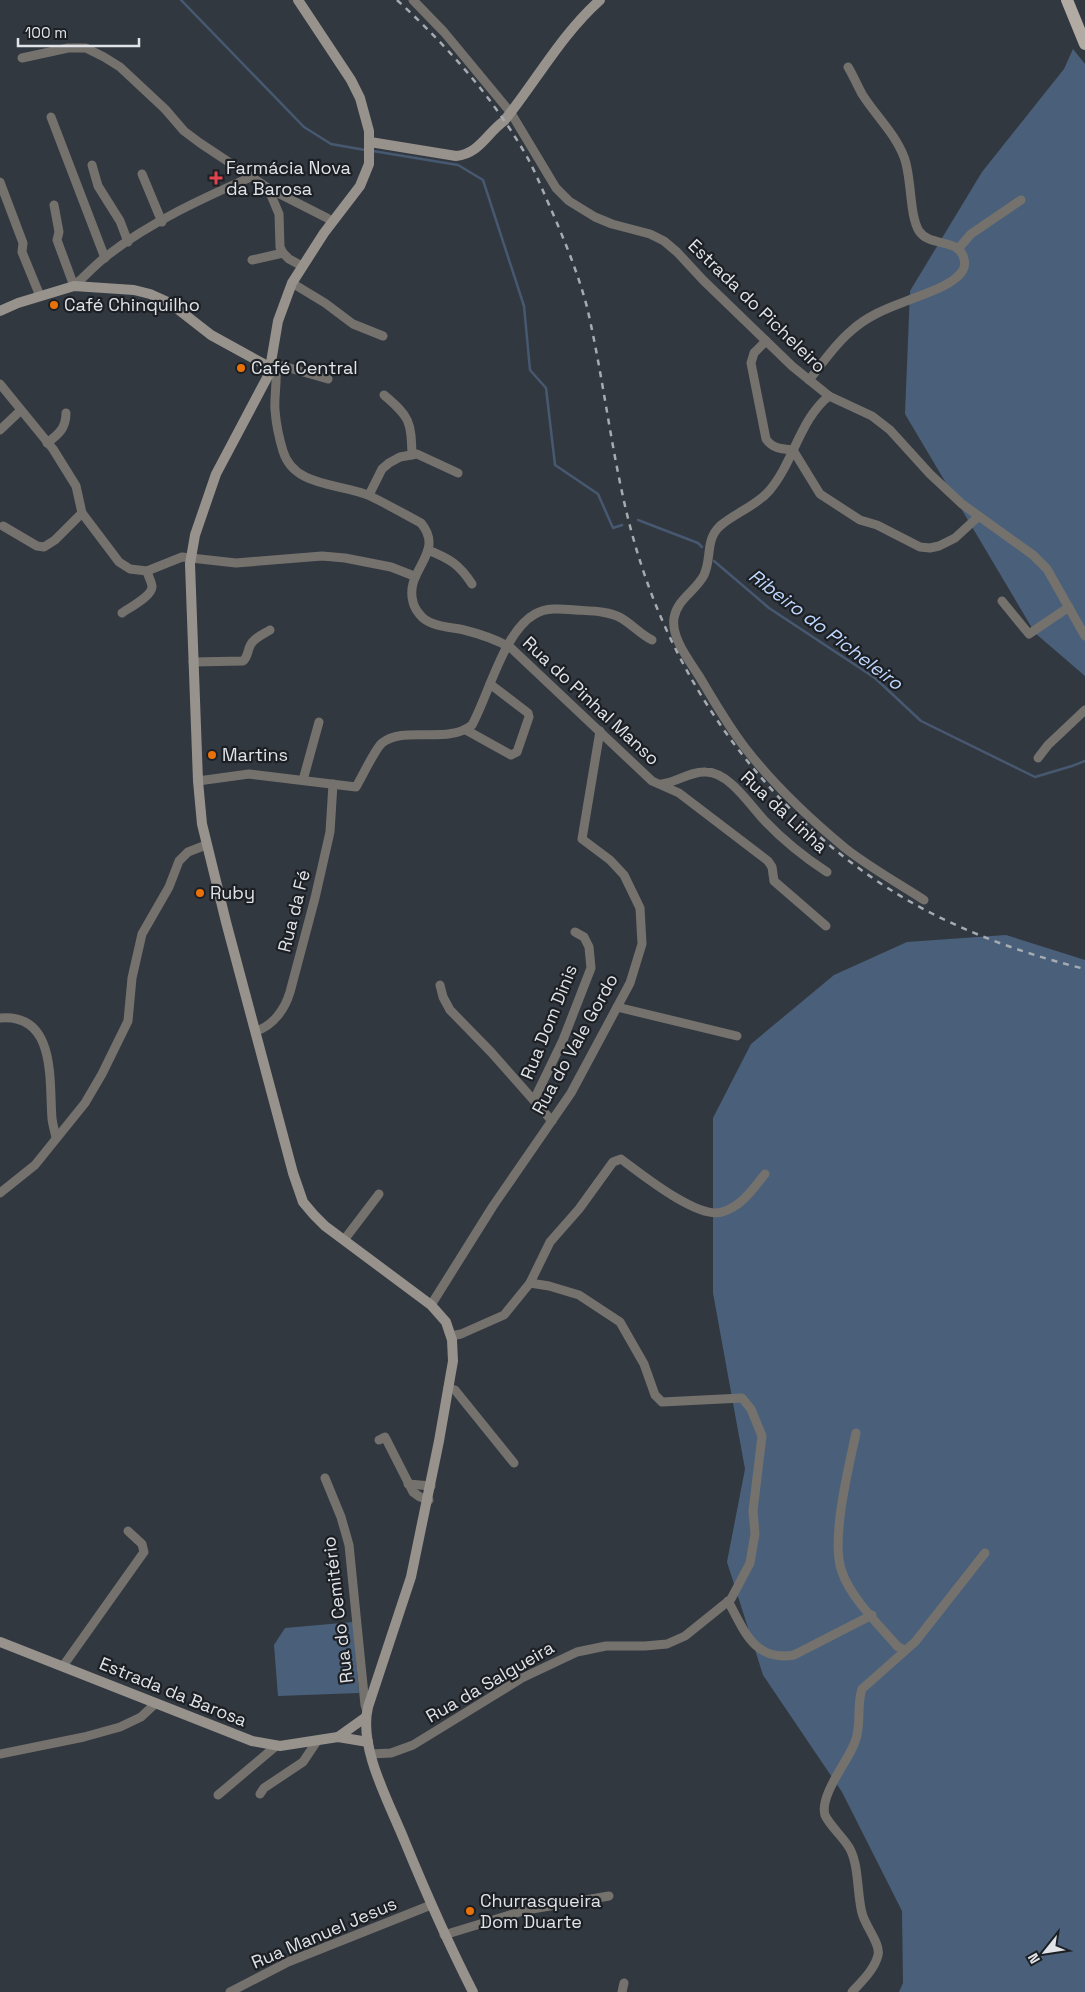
<svg xmlns="http://www.w3.org/2000/svg" width="1085" height="1992" font-family="'Space Grotesk',sans-serif">
<style>
.green{fill:#4a607a}
.lines{fill:none;stroke-linecap:round;stroke-linejoin:round}
.stream{stroke:#475871;stroke-width:2.5}
.street{stroke:#75726e;stroke-width:9}
.secondary{stroke:#97928c;stroke-width:10}
.primary{stroke:#b2aba3;stroke-width:12}
.rail{stroke:#a6abb1;stroke-width:2.5;stroke-dasharray:6 6;stroke-linecap:butt}
.health-dot{fill:#e0444e;stroke:#1c1f23;stroke-width:2}
.food-dot{fill:#e8710a;stroke:#1c1f23;stroke-width:2}
.labels{text-anchor:middle;stroke-width:4.5;stroke-linejoin:round;paint-order:stroke}
.poi-label{font-size:18px;fill:#e0e4e9;stroke:#1c1f23;text-anchor:start}
.street-label{font-size:18px;fill:#e0e4e9;stroke:#1c1f23}
.water-label{font-size:19px;font-style:italic;fill:#bdd7fe;stroke:#1c1f23}
</style>
<rect width="100%" height="100%" fill="#323840"/>
<g class="green">
<polygon points="1073,49 1085,64 1085,676 1035,633 905,414 910,291 982,172 1064,69"/>
<polygon points="1006,935 1085,960 1085,1992 899,1992 903,1983 902,1911 842,1792 763,1675 727,1562 745,1469 713,1293 713,1118 751,1044 834,975 907,942"/>
<polygon points="353,1622 359,1693 278,1696 274,1645 285,1628"/>
</g>
<g class="lines">
<g class="stream">
<polyline points="181,0 304,127 331,144 365,150"/>
<polyline points="373,151 458,165 483,180 524,306 530,370 546,388 555,465 598,494 613,528 622,525"/>
<polyline points="638,520 698,543 702,547"/>
<polyline points="714,561 769,608 875,678 921,721 1035,777 1072,766 1085,761"/>
</g>
<g class="street">
<polyline points="413,0 444,32 511,113 556,188 569,201 595,217 612,224 650,234 664,241 677,252 703,280 792,366 829,396 872,416 890,430 930,474 962,504 1033,555 1047,569 1085,636"/>
<polyline points="22,58 68,48 86,48 104,57 120,67 165,109 184,131 200,143 268,188 327,218 332,222"/>
<polyline points="51,117 105,258"/>
<polyline points="92,165 98,186 120,221 128,242"/>
<polyline points="142,174 162,222"/>
<polyline points="0,182 23,243 22,252 40,296"/>
<polyline points="268,188 279,214 280,247 283,253 289,259 302,266"/>
<path d="M54 205 59 232 57 240 74 286C85 276 96 264 108 255 149 223 203 198 251 177"/>
<polyline points="958,249 971,234 1021,200"/>
<polyline points="252,260 283,253"/>
<polyline points="292,283 325,303 353,324 383,336"/>
<path d="M766 341 754 353 751 363 766 439C773 449 782 449 793 450L820 494 860 520 877 525 920 547 930 548 939 546 955 538 979 516"/>
<polyline points="272,363 328,379"/>
<path d="M271 368 276 371C277 384 274 397 275 410 276 423 279 438 283 451 294 488 341 483 370 496 387 504 404 514 421 523 446 553 404 570 413 602 414 607 419 614 423 618 434 627 451 627 464 630 480 634 496 639 511 648L652 781 679 793 768 861 772 867 774 881 826 926"/>
<path d="M809 380C822 364 835 344 851 331 866 317 885 309 904 302 920 295 954 286 963 270 965 266 965 263 964 259 959 237 930 248 919 231 909 215 912 177 904 157 895 133 875 115 862 94 857 85 853 75 848 67"/>
<polyline points="0,384 53,449 76,486 82,513 119,562 130,569 147,571 182,557 236,563 322,556 345,558 391,567 414,576"/>
<path d="M384 395C410 417 411 421 412 455"/>
<path d="M829 396C799 420 794 462 769 491 756 506 735 513 720 526 705 540 712 558 704 575 696 591 677 599 674 618 671 638 689 660 699 676 714 701 728 726 746 749 774 785 810 819 845 848 869 867 898 883 924 900"/>
<polyline points="0,430 20,411"/>
<path d="M47 443C59 434 66 428 66 413"/>
<polyline points="369,495 382,469 389,463 400,457 417,454 458,473"/>
<polyline points="3,526 37,546 44,547 55,540 82,513"/>
<path d="M428 550C450 559 459 564 472 584"/>
<polyline points="1002,601 1029,634 1069,607"/>
<path d="M122 613C129 608 152 596 152 587 152 582 148 576 147 571"/>
<path d="M193 662 243 661C248 657 247 652 250 646 253 638 264 634 270 630"/>
<polyline points="466,730 511,755 517,752 529,717 528,713 490,684"/>
<polyline points="1038,758 1048,745 1085,710"/>
<polyline points="303,780 319,722"/>
<path d="M198 781 249 774 356 787C362 777 375 749 382 743 404 725 447 745 472 725 489 694 504 631 535 614 547 607 563 609 576 610 591 611 609 611 621 618 633 625 640 634 652 640"/>
<path d="M662 784C678 782 690 771 706 772 729 772 750 805 764 820 783 840 804 857 827 872"/>
<polyline points="440,985 443,997 450,1010 491,1052 552,1121"/>
<polyline points="617,1007 737,1036"/>
<path d="M0 1018C57 1013 49 1082 52 1119 53 1126 55 1132 56 1138"/>
<path d="M256 1031C273 1026 285 1009 290 992L315 898 330 832 333 784"/>
<polyline points="534,1100 563,1040 591,968 589,947 584,937 575,932"/>
<polyline points="0,1193 35,1165 85,1103 102,1074 128,1021 132,978 142,934 169,887 179,861 188,852 206,845"/>
<polyline points="344,1240 379,1194"/>
<polyline points="431,1305 493,1206 571,1093 630,983 642,944 640,908 624,875 610,860 582,839 600,731"/>
<path d="M451 1336 461 1334 504 1315 530 1283 550 1242 579 1209 613 1162 621 1159C640 1173 698 1220 722 1212 742 1206 753 1189 765 1174"/>
<polyline points="448,1388 455,1390 514,1463"/>
<path d="M856 1433C849 1466 830 1541 842 1572 851 1598 879 1625 897 1646L904 1650"/>
<polyline points="379,1440 385,1437 413,1492 420,1497 429,1500"/>
<polyline points="325,1478 341,1517 349,1545 365,1705 367,1711"/>
<polyline points="408,1484 431,1486"/>
<path d="M728 1601C744 1630 754 1662 794 1655L872 1615"/>
<polyline points="63,1666 144,1552 142,1544 128,1531"/>
<polyline points="0,1754 84,1737 120,1727 141,1717 156,1703"/>
<polyline points="371,1754 391,1753 413,1745 522,1678 577,1652 606,1646 645,1646 667,1644 685,1636 731,1599 750,1563 755,1534 753,1511 762,1436 751,1409 742,1398 662,1402 655,1395 644,1364 620,1322 579,1295 549,1286 530,1283"/>
<polyline points="260,1794 264,1788 303,1762 317,1741"/>
<polyline points="218,1795 276,1746"/>
<polyline points="444,1935 526,1910 609,1896"/>
<polyline points="230,1992 288,1962 431,1905"/>
<polyline points="622,1992 624,1983"/>
<path d="M852 1992C861 1982 875 1969 878 1955 881 1944 865 1926 862 1913 857 1894 859 1866 850 1849 845 1839 829 1825 825 1815 819 1795 849 1760 855 1742 862 1725 856 1707 862 1689L915 1642 985 1553"/>
</g>
<g class="secondary">
<path d="M298 0 351 80 360 98 369 131V164L360 186 324 233 292 283 278 321 269 374 216 474 195 535 190 564 198 781 202 824 226 922 293 1173 303 1202 314 1215 325 1226 431 1305 446 1322 452 1340 453 1361 439 1441 411 1577 368 1707C358 1748 390 1804 405 1842 426 1893 448 1943 473 1992"/>
<path d="M370 142 456 156C479 154 487 133 504 121 537 80 561 35 600 0"/>
<polyline points="0,311 18,303 74,286 134,290 150,294 170,303 211,335 271,368"/>
<polyline points="0,1642 252,1741 280,1746 338,1737 368,1742"/>
<polyline points="338,1737 366,1717"/>
</g>
<polyline class="primary" points="1067,0 1085,44"/>
<path class="rail" d="M397 0C447 46 492 96 526 155 535 171 542 189 550 207 564 239 578 273 587 307 607 393 614 483 642 567 689 712 795 843 931 913 980 938 1032 956 1085 969"/>
</g>
<path class="health-dot" d="M213.5 170.5h5v5h5v5h-5v5h-5v-5h-5v-5h5z"/>
<g class="food-dot">
<circle cx="54" cy="305" r="5"/>
<circle cx="241" cy="368" r="5"/>
<circle cx="212" cy="755" r="5"/>
<circle cx="200" cy="893" r="5"/>
<circle cx="470" cy="1911" r="5"/>
</g>
<g class="labels">
<g class="poi-label">
<text x="226" y="174">Farmácia Nova<tspan x="226" dy="21">da Barosa</tspan></text>
<text x="64" y="311">Café Chinquilho</text>
<text x="251" y="374">Café Central</text>
<text x="222" y="761">Martins</text>
<text x="210" y="899">Ruby</text>
<text x="480" y="1907">Churrasqueira<tspan x="480" dy="21">Dom Duarte</tspan></text>
</g>
<g class="street-label">
<text transform="translate(757 306) rotate(44)" y="6">Estrada do Picheleiro</text>
<text transform="translate(591 701) rotate(43)" y="6">Rua do Pinhal Manso</text>
<text transform="translate(784 812) rotate(43)" y="6">Rua da Linha</text>
<text transform="translate(294 911) rotate(-76)" y="6">Rua da Fé</text>
<text transform="translate(549 1022) rotate(-68)" y="6">Rua Dom Dinis</text>
<text transform="translate(575 1044) rotate(-61)" y="6">Rua do Vale Gordo</text>
<text transform="translate(338 1610) rotate(-97)" y="6">Rua do Cemitério</text>
<text transform="translate(490 1682) rotate(-30)" y="6">Rua da Salgueira</text>
<text transform="translate(173 1692) rotate(22)" y="6">Estrada da Barosa</text>
<text transform="translate(324 1933) rotate(-23)" y="6">Rua Manuel Jesus</text>
</g>
<g class="water-label">
<text transform="translate(826 629) rotate(37)" y="7">Ribeiro do Picheleiro</text>
</g>
</g>
<g transform="translate(1045 1952) rotate(240)" stroke="#1c1f23" stroke-width="4" paint-order="stroke">
<path d="M0-4L9 19L0 12L-9 19Z" fill="#e0e4e9"/>
<text y="-8" font-size="14" font-weight="bold" text-anchor="middle" fill="#e0e4e9">N</text>
</g>
<path d="M18 38v8h121v-8" fill="none" stroke="#e0e4e9" stroke-width="2.5"/>
<text x="25" y="38" font-size="15" fill="#e0e4e9" stroke="#1c1f23" stroke-width="4" paint-order="stroke">100 m</text>
</svg>
